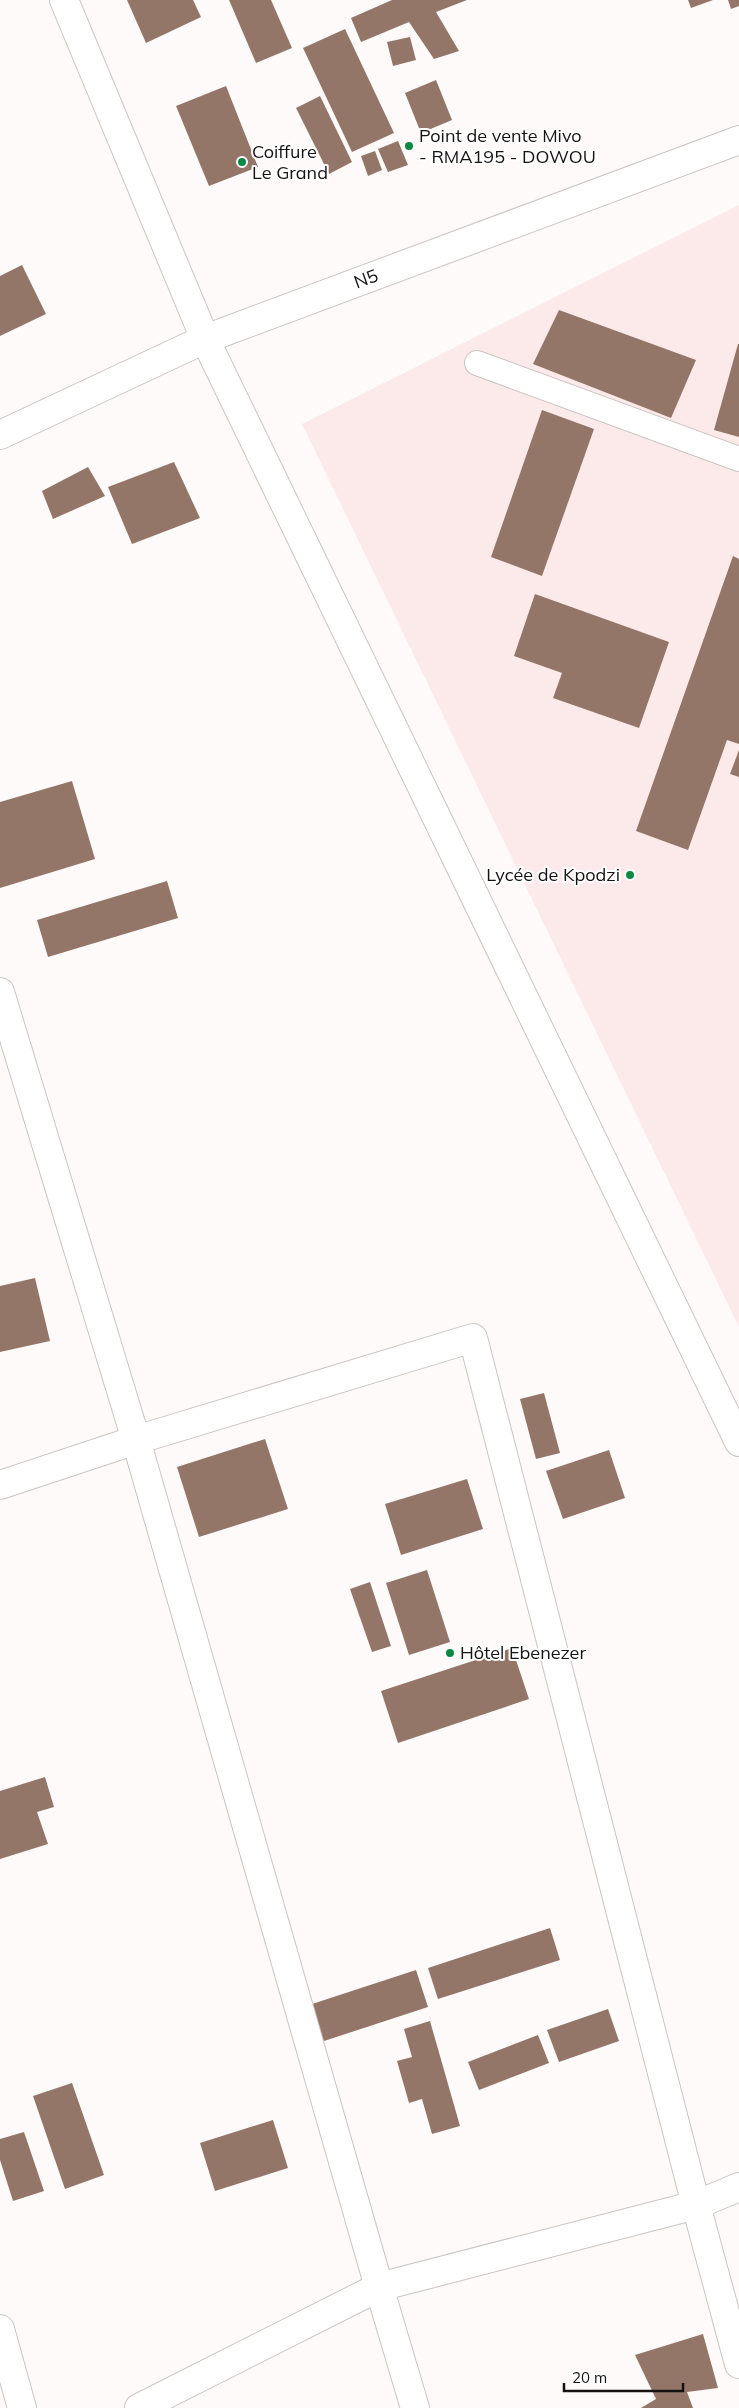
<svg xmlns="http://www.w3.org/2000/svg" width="739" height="2408" font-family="Mulish,sans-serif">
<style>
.built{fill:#fbeae9}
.building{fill:#937668}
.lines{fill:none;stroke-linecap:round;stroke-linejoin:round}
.service-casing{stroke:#cbc4c4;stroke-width:26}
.minor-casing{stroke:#cbc4c4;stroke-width:30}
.primary-casing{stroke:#cbc4c4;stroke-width:30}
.service{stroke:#fff;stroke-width:24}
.minor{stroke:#fff;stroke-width:28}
.primary{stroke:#fff;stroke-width:28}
.poi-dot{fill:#0b8944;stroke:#fff;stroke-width:2}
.labels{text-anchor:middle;stroke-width:4;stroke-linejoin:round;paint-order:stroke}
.poi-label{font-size:18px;fill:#151212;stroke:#fff;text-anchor:start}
.street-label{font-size:18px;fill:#151212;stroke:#fff}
</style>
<rect width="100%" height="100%" fill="#fefafa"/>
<polygon class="built" points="739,205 739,1327 302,424"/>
<g class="building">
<polygon points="127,0 193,0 201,17 146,43"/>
<polygon points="229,0 271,0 292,48 256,63"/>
<polygon points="392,0 467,0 436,12 459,51 434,59 409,22 361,42 351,18"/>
<polygon points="688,0 713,0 691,8"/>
<polygon points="728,0 739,0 739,6 731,9"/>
<polygon points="345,29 394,133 352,152 303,48"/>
<polygon points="410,37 416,60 393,66 387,42"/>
<polygon points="436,80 452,120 421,133 405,93"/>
<polygon points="226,86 258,167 209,186 176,106"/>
<polygon points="320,96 352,162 329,174 296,108"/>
<polygon points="398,141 408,165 388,172 378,149"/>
<polygon points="375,151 382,170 368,176 361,156"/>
<polygon points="22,265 46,314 0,336 0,276"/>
<polygon points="559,310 696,360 671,418 533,364"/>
<polygon points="738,344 739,344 739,437 714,430"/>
<polygon points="542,410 594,429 542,576 491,557"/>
<polygon points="174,462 200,518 132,544 108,487"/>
<polygon points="88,467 105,496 53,519 42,491"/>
<polygon points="733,556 739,559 739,744 727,740 688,850 636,831"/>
<polygon points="535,594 669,642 639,728 553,698 562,673 514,656"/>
<polygon points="739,750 739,777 730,774"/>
<polygon points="72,781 95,859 0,888 0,802"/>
<polygon points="167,881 178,918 48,957 37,920"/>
<polygon points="35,1278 50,1341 0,1352 0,1286"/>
<polygon points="544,1393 560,1453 536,1459 520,1399"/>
<polygon points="265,1439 288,1509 199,1537 177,1467"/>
<polygon points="609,1450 625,1498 563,1519 546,1471"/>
<polygon points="467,1479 483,1529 401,1555 385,1504"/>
<polygon points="427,1570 450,1642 409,1655 386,1583"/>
<polygon points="370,1582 391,1646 372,1652 350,1589"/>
<polygon points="512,1648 529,1699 398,1743 381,1691"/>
<polygon points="45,1777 54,1807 37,1812 48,1844 0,1859 0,1791"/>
<polygon points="550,1928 560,1960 438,1999 428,1968"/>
<polygon points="416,1970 428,2007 321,2042 309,2005"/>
<polygon points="608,2009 619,2041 559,2062 547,2030"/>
<polygon points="430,2021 460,2126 432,2134 422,2099 409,2103 397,2061 412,2057 404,2029"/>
<polygon points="538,2035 549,2063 479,2090 468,2062"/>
<polygon points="72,2083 104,2175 65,2189 33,2096"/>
<polygon points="273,2120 288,2168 215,2191 200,2143"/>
<polygon points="24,2132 44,2191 13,2201 0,2160 0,2139"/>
<polygon points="703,2334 718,2388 687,2392 693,2408 641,2408 656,2399 635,2355"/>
</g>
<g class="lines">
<g class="service-casing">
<polyline id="service" points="477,363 739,459"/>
</g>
<g class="minor-casing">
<g id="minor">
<polyline points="64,0 205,339 739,1442"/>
<polyline points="0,992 136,1440 379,2287 139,2408"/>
<polyline points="0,1485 136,1440 473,1338 696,2205 739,2364"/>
<polyline points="0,2329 22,2408"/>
<polyline points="415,2408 379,2287 696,2205 739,2187"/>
</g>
</g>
<g class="primary-casing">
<polyline id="primary" points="0,435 205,339 739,140"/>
</g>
<use href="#service" class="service"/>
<use href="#minor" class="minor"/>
<use href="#primary" class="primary"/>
</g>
<g class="poi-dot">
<circle cx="409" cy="146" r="5"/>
<circle cx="242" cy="162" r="5"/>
<circle cx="630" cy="875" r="5"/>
<circle cx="450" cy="1653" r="5"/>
</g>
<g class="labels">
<g class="poi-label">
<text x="419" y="142">Point de vente Mivo<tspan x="419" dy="21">- RMA195 - DOWOU</tspan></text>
<text x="252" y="158">Coiffure<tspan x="252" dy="21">Le Grand</tspan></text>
<text x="620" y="881" text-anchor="end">Lycée de Kpodzi</text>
<text x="460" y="1659">Hôtel Ebenezer</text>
</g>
<g class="street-label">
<text transform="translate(366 279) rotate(-20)" y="6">N5</text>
</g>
</g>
<path d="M564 2383v8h119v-8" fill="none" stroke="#151212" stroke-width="2.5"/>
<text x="572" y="2383" font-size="15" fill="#151212" stroke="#ffffff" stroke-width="4" paint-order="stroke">20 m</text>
</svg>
